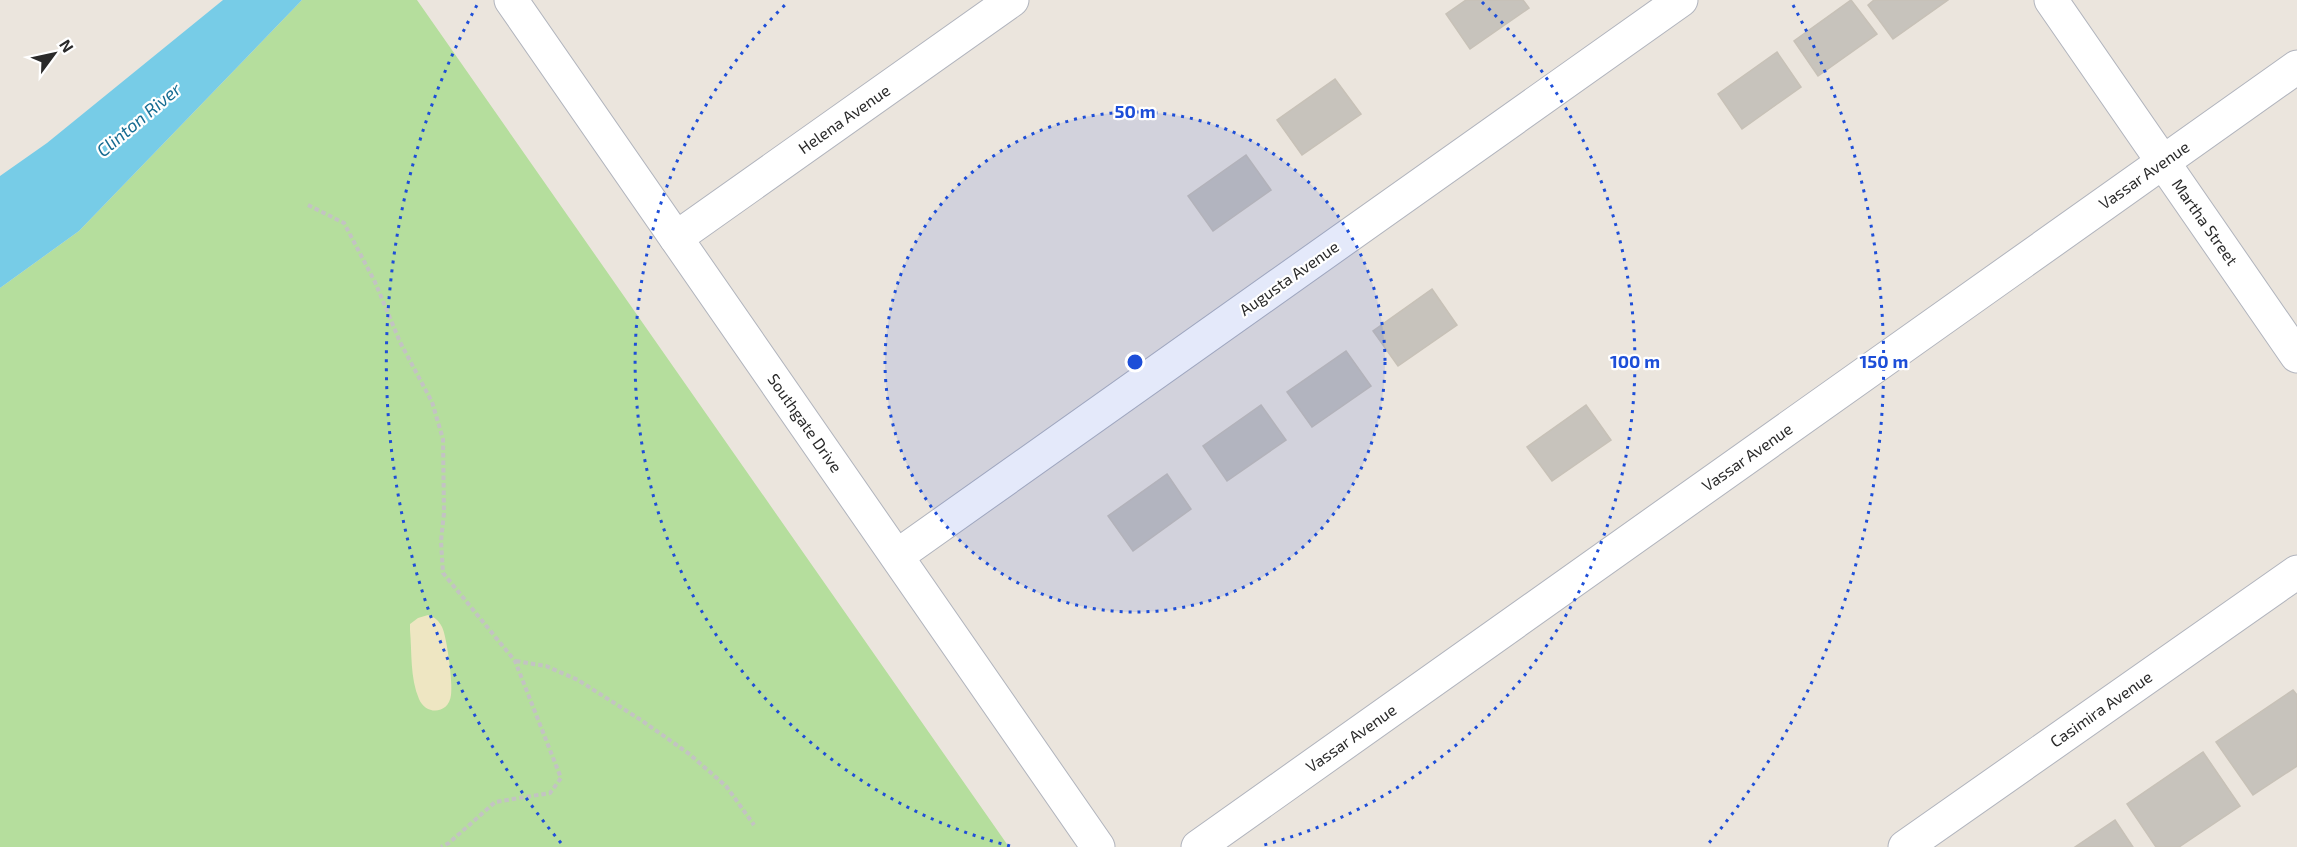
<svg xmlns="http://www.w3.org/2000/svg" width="2297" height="847" font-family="'Exo 2',sans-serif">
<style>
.green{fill:#b5de9d}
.sand{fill:#eee6c2}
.water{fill:#77cce7}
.building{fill:#c7c3bc;stroke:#c7c1b7;stroke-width:1.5}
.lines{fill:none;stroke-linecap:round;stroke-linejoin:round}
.minor-casing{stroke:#b1b4bd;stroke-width:35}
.path{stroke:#c3c3c3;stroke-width:4;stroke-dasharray:4.5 3;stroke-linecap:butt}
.minor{stroke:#fff;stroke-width:33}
.ring{fill:none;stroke:#1d4ed8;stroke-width:3;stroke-dasharray:3 6}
.labels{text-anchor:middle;stroke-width:4.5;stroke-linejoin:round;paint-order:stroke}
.street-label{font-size:16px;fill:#2a2a2a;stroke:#fff}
.water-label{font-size:18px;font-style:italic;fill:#166c92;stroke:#fff}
.centre{fill:#1d4ed8;stroke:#fff;stroke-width:3}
.ring-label{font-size:18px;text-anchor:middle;font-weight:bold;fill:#1d4ed8;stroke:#fff;stroke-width:4.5;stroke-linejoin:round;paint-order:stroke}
</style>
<rect width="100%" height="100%" fill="#ebe5dd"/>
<polygon class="green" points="302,0 417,0 1009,847 0,847 0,288 79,231"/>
<path class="sand" d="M428 615C435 617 439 621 442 627 447 637 453 684 451 695 449 714 426 716 419 699 410 678 412 653 410 630V624L418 618Z"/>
<polygon class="water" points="223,0 302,0 79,231 0,288 0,176 47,143"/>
<g class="building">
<polygon points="1466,0 1523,0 1529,8 1470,49 1446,14"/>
<polygon points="1851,0 1877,34 1818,76 1794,41"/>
<polygon points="1874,0 1948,0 1893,39 1868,5"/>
<polygon points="1777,52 1801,87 1742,129 1718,94"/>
<polygon points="1335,79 1361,114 1302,155 1277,120"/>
<polygon points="1246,155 1271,190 1213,231 1188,196"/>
<polygon points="1432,289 1457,325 1398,366 1373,331"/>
<polygon points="1346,351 1371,386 1312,427 1287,392"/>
<polygon points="1261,405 1286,440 1227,481 1203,446"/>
<polygon points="1586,405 1611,440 1552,481 1527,447"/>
<polygon points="1167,474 1191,509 1133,551 1108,516"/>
<polygon points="2293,690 2297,695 2297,766 2253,795 2216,742"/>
<polygon points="2203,752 2240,806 2179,847 2156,847 2127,804"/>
<polygon points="2115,820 2133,847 2075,847"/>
</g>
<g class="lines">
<g class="minor-casing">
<g id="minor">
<polyline points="511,0 1098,847"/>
<polyline points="2051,0 2297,356"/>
<polyline points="676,238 1012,0"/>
<polyline points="897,556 1681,0"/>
<polyline points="1198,847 2297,67"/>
<polyline points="1905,847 2297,572"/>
</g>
</g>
<g class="path">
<polyline points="308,205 344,223 375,282 400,342 432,402 443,439 444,513 441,541 443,573 515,661 561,778 550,793 495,802 449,843 441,847"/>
<polyline points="516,661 546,666 578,680 641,720 688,753 726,786 754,825"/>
</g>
<use href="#minor" class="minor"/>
</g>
<circle cx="1135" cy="362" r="250" fill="#1d4ed8" fill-opacity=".12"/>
<g class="ring">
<circle cx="1135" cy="362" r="250"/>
<path d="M1010 846A500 500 0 0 1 788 2M1482 2A500 500 0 0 1 1260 846"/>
<path d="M561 843A749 749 0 0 1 477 5M1793 5A749 749 0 0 1 1709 843"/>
</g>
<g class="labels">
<g class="street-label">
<text transform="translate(844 119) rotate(-35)" y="6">Helena Avenue</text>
<text transform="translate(2144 175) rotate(-35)" y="6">Vassar Avenue</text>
<text transform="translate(2205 222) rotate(55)" y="6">Martha Street</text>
<text transform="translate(1289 278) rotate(-35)" y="6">Augusta Avenue</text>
<text transform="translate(805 423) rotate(55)" y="6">Southgate Drive</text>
<text transform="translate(1747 457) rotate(-35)" y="6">Vassar Avenue</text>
<text transform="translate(2101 709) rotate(-35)" y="6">Casimira Avenue</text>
<text transform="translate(1351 738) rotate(-35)" y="6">Vassar Avenue</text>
</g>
<g class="water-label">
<text transform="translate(139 120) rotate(-40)" y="6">Clinton River</text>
</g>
</g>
<circle cx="1135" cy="362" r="9" class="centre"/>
<g class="ring-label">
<text x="1135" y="118">50 m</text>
<text x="1635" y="368">100 m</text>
<text x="1884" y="368">150 m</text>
</g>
<g transform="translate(54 54) rotate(57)" stroke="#ffffff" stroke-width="4.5" paint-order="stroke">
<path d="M0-4.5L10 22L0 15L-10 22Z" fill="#2a2a2a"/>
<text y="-9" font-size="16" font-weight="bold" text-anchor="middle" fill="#2a2a2a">N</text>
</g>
</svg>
